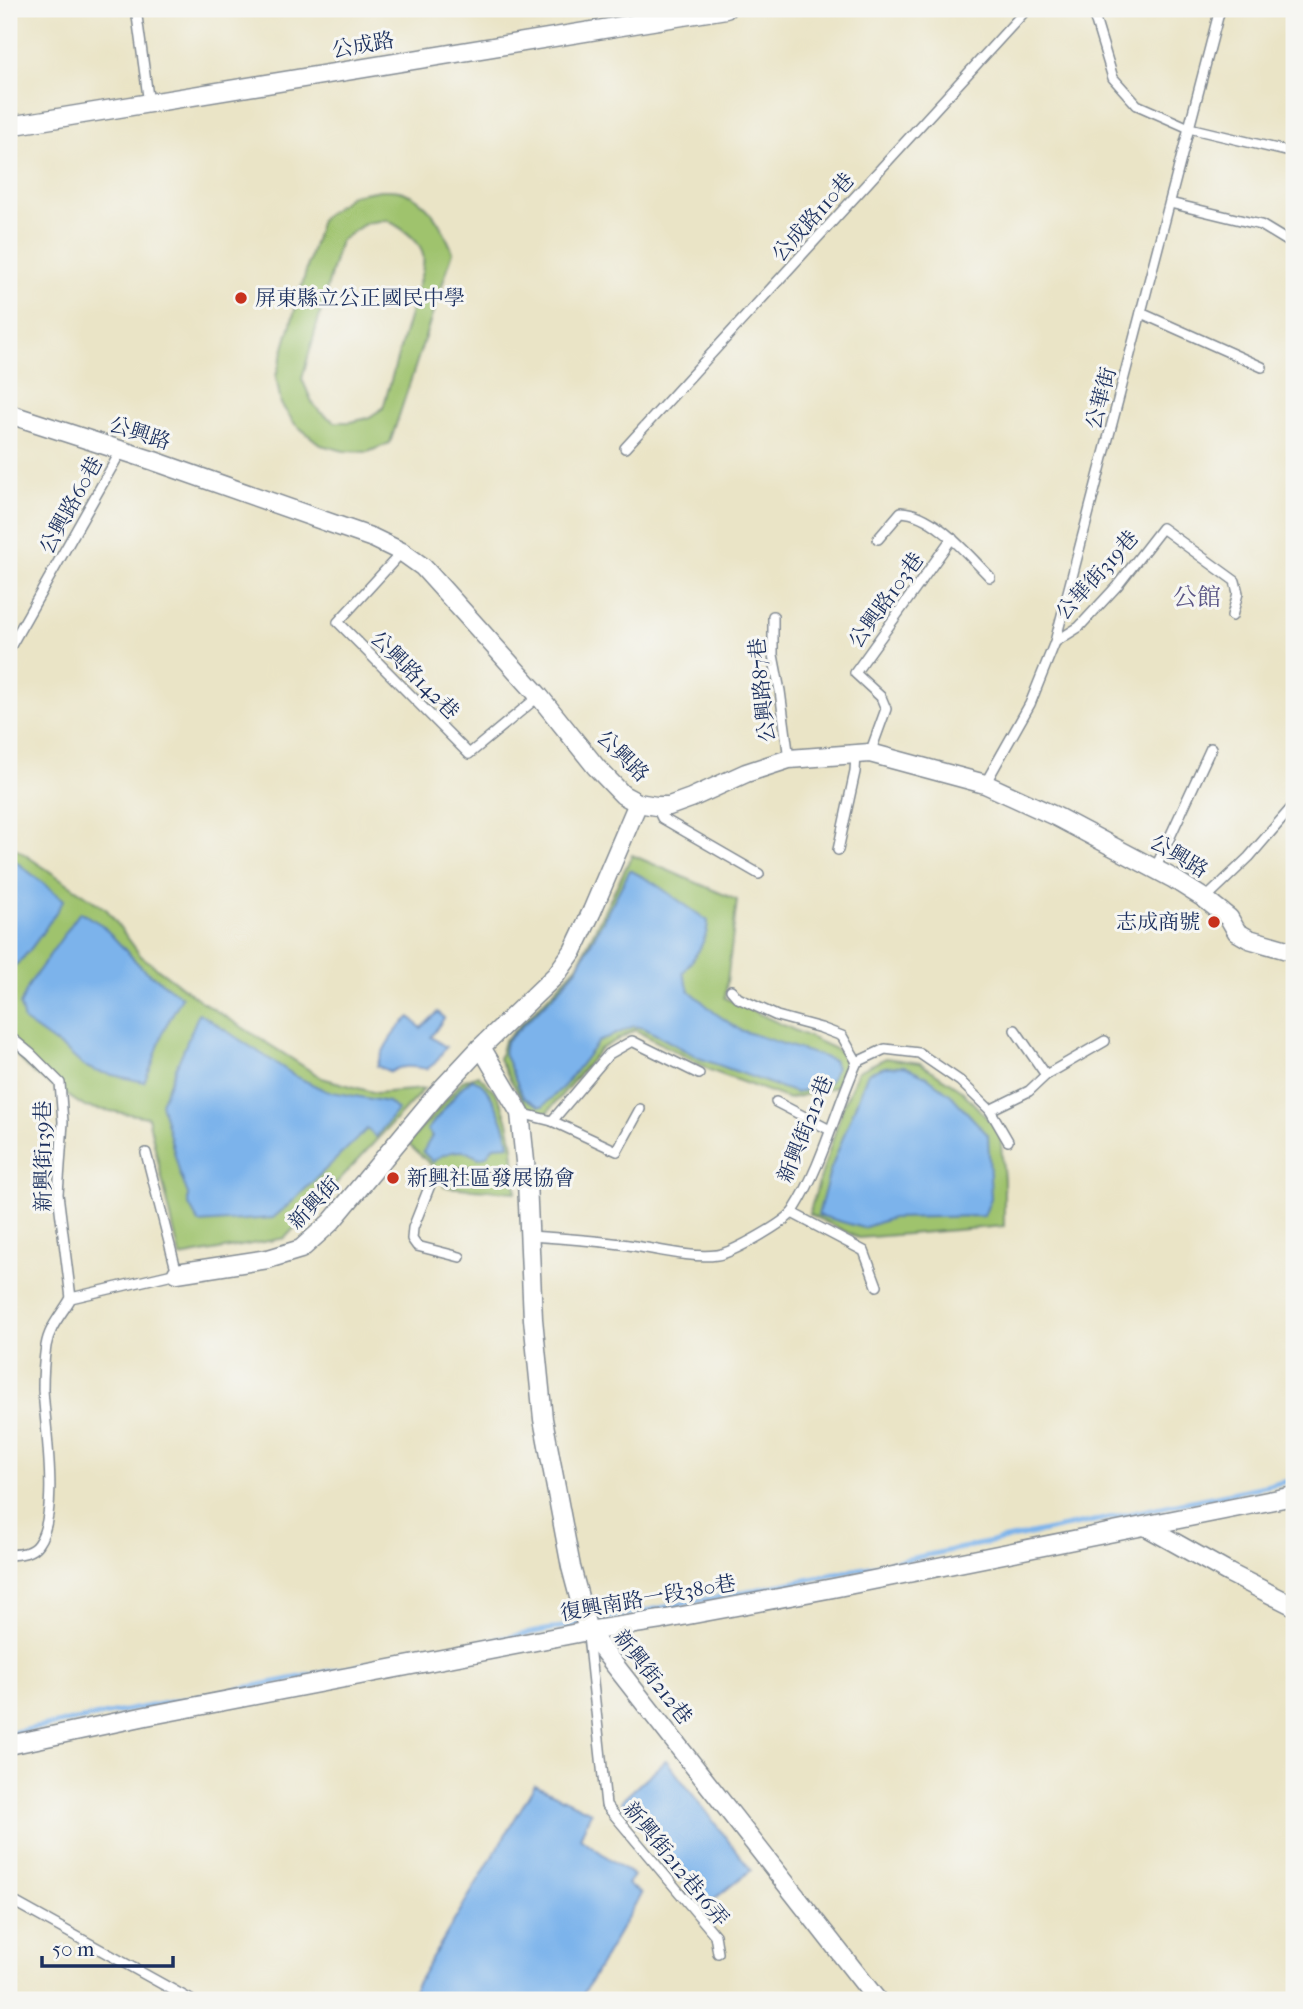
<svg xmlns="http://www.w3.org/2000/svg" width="1303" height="2009" font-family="'IM FELL French Canon','Noto Serif TC',serif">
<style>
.green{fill:#9fc36d;stroke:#5d7966;stroke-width:2;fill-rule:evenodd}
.water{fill:#7bb3eb;stroke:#4b71a4;stroke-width:2}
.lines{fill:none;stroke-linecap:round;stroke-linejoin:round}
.stream{stroke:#7bb3eb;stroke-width:5}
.service-casing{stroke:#828a92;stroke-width:12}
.minor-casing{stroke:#828a92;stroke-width:21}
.service{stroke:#fff;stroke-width:9}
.minor{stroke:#fff;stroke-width:18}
.poi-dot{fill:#c8321e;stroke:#f6f6f2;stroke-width:2.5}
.labels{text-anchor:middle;stroke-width:6;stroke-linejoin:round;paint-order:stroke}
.street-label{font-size:21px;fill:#1b2f5e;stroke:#f6f6f2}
.poi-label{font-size:21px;fill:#1b2f5e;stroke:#f6f6f2;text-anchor:start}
.quarter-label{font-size:24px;fill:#595485;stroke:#f6f6f2}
</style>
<rect width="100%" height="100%" fill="#f6f6f2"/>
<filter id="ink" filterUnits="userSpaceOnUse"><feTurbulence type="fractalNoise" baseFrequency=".0143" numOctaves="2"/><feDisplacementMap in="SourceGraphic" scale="14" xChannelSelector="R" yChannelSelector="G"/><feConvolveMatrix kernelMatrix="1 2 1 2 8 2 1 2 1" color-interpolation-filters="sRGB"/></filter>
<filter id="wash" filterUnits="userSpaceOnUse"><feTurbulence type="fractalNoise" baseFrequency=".00686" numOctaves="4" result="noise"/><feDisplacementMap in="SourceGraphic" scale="28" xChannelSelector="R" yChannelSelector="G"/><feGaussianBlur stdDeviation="1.57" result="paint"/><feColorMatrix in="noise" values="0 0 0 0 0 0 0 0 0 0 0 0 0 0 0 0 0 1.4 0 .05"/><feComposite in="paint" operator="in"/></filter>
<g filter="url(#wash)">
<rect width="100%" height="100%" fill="#eae4c6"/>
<g class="green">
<path d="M380 190C387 190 396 189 403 192 430 201 443 228 453 252L390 443 368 452 344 451 321 445 295 424 281 404 276 376 321 219 352 195ZM387 220C400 227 420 239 423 255 424 259 423 267 422 272L383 408 368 418 350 422H335L320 412 312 402 302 379 340 241 366 223Z"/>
<polygon points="9,844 107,910 141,956 201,1001 322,1078 376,1093 424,1089 285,1238 180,1257 148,1117 85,1107 35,1074 9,1048"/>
<polygon points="632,855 737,900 725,998 848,1055 835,1087 789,1099 712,1071 635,1030 600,1049 546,1114 525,1105 499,1059 504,1041 555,990 577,966"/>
<polygon points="886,1058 920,1063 961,1090 1000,1132 1004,1180 1004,1226 859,1238 809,1214 843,1107 858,1071"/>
<path d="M478 1075C483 1080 489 1085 494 1091 513 1117 515 1161 516 1192L444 1187 440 1173 408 1144 462 1081Z"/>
</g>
<g class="water">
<path d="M9 856 64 900C52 917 27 961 9 969Z"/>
<path d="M630 870 654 883 708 921C708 940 694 958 683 973L689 990 715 1013 740 1030 833 1060 836 1069 829 1082 796 1093 699 1058 644 1028 634 1026 598 1042 564 1086 543 1106H539L523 1097 504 1053 506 1042 558 991 577 969Z"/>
<polygon points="80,912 102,925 141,967 182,997 164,1029 152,1065 144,1082 95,1071 82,1065 68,1052 24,1021 20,1005 30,983"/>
<path d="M438 1012 444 1018 431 1037 446 1047 435 1063 427 1069C415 1067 401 1064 391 1072L377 1066C384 1046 394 1030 410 1017L421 1028Z"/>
<polygon points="199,1013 297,1077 326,1091 388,1102 397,1110 376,1137 367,1129 294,1200 273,1218 199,1223 188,1203 188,1194 180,1174 161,1103"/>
<polygon points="904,1066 926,1076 951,1095 988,1135 991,1198 984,1216 892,1218 863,1228 818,1215 830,1171 868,1073 885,1067"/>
<path d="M472 1079C490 1082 507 1129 509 1145L494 1146 486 1156 479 1158C475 1156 471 1154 467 1152 457 1149 440 1154 433 1162L423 1152 432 1136 427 1130 462 1087Z"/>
<polygon points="666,1760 751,1870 705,1906 621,1801"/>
<polygon points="535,1785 591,1812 580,1838 634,1876 627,1884 641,1894 581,1998 582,2000 407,2000"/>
</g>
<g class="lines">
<polyline class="stream" points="9,1733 801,1581 1294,1480"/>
</g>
</g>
<g filter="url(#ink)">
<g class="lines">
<g class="service-casing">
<g id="service">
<polyline points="136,9 149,104"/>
<polyline points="1092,9 1113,78 1137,105 1189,128 1294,153"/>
<polyline points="1170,203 1261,225 1294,245"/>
<polyline points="1141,313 1262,367"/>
<polyline points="625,448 1027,9"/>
<path d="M878 539 901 512C934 513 968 555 990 577"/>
<polyline points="402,552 338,622 469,754 539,696"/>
<polyline points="773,616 773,655 780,691 789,759"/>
<polyline points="1055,642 1079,627 1117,586 1162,528 1235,581 1238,593 1232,616"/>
<polyline points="9,649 121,451"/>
<polyline points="870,753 886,709 881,697 855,673 952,538"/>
<polyline points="985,784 1030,704 1055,642 1220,9"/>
<polyline points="656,806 662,818 759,874"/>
<polyline points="838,850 855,772 856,754"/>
<polyline points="1156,867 1211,748"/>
<polyline points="1205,899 1249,857 1294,805"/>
<polyline points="731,990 738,998 777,1016 821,1028 842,1036 857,1062"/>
<polyline points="1015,1030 1046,1075"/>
<polyline points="9,1036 31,1054 60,1083 63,1122 58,1194 71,1298"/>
<polyline points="776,1102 830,1130"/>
<polyline points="990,1110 1029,1091 1046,1075 1105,1041"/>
<polyline points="520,1113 552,1121 609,1054 632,1041 699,1074"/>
<polyline points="552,1121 617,1151 640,1109"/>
<polyline points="792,1213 864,1251 877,1286"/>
<path d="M530 1236C561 1238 591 1240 621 1244 649 1247 690 1259 717 1255 732 1253 787 1222 794 1210 823 1164 835 1111 857 1062L885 1049 919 1053 960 1081 990 1110 1008 1141"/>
<polyline points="460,1257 417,1246 412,1239 413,1228 432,1180 465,1174 527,1181"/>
<path d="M9 1555C19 1554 31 1554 38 1544 60 1514 45 1427 43 1389 43 1375 44 1359 46 1346 49 1327 62 1314 71 1298L177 1273 146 1153"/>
<polyline points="588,1636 606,1805 715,1935 718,1953"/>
<polyline points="9,1899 191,2000"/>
</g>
</g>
<g class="minor-casing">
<g id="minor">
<polyline points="9,126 726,9"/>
<polyline points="9,414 154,461 373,538 402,552 423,567 539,696 596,767 623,795 638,803 656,806 669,806 691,798 746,773 789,759 870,753 985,784 1057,817 1172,878 1205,899 1229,918 1237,932 1249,939 1294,952"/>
<polyline points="481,1047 520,1113 527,1181 533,1319 543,1419 571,1567 588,1631 877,2000"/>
<polyline points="177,1273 268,1259 301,1249 331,1222 439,1092 481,1047 556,975 573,951 592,911 638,803"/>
<polyline points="1145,1526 1229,1573 1294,1606"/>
<polyline points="9,1745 146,1716 588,1631 661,1620 833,1588 1294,1496"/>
</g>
</g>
<use href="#service" class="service"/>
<use href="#minor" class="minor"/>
</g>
</g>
<g class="poi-dot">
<circle cx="241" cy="298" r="7"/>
<circle cx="1214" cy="922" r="7"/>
<circle cx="393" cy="1178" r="7"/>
</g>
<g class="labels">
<g class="street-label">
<text transform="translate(363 45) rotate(-10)" y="7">公成路</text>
<text transform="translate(813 217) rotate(-48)" y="7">公成路110巷</text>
<text transform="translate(1101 398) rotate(-75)" y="7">公華街</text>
<text transform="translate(140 433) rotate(18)" y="7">公興路</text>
<text transform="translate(71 505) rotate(-61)" y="7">公興路60巷</text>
<text transform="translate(1097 575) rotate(-48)" y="7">公華街319巷</text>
<text transform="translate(886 600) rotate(-54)" y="7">公興路103巷</text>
<text transform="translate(415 675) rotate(45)" y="7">公興路142巷</text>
<text transform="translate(762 690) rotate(-96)" y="7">公興路87巷</text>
<text transform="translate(623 756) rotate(45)" y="7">公興路</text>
<text transform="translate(1179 856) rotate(31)" y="7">公興路</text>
<text transform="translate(805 1129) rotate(-68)" y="7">新興街212巷</text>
<text transform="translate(43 1156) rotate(-90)" y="7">新興街139巷</text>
<text transform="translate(314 1203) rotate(-46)" y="7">新興街</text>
<text transform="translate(648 1598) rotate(-10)" y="7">復興南路一段380巷</text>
<text transform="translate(653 1677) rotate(52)" y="7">新興街212巷</text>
<text transform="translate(676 1864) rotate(51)" y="7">新興街212巷16弄</text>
</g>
<g class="poi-label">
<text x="255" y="305">屏東縣立公正國民中學</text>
<text x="1200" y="929" text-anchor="end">志成商號</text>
<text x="407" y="1185">新興社區發展協會</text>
</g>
<g class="quarter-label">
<text x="1197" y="605">公館</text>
</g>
</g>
<rect width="1303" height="2009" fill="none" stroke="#f6f6f2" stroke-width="35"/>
<path d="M42 1956v10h131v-10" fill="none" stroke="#1b2f5e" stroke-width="3.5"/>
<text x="52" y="1956" font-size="21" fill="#1b2f5e" stroke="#f6f6f2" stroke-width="5" paint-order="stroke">50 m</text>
</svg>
